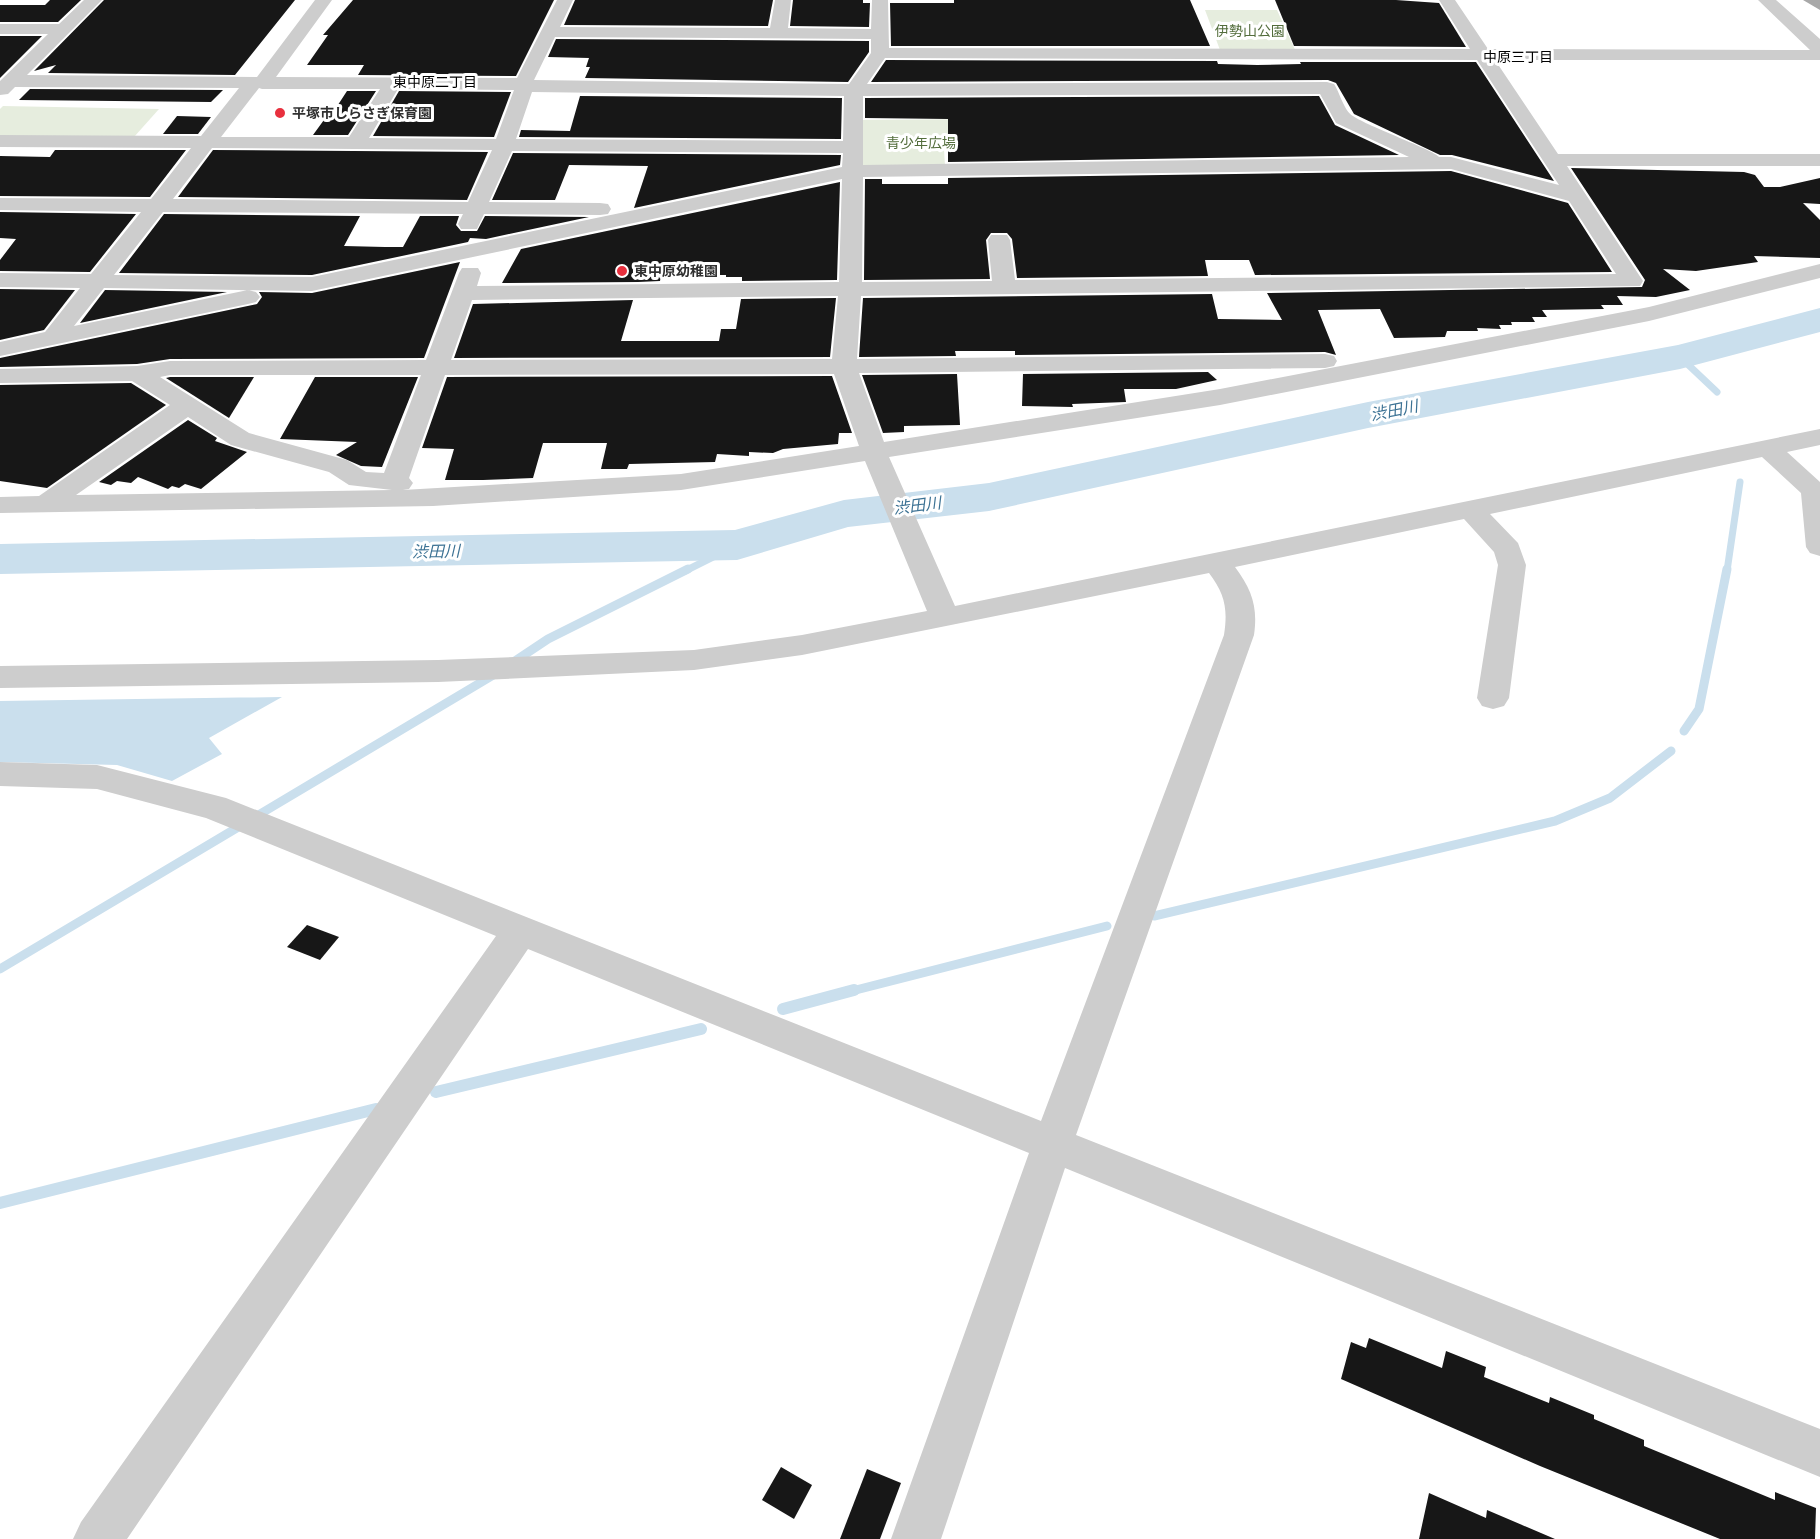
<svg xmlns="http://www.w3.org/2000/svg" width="1820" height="1539" font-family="Overpass,'Noto Sans JP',sans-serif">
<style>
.green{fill:#e6edde}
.water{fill:#cadfed}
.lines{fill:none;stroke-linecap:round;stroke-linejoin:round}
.stream-far2{stroke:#cadfed;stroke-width:7}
.stream-far1{stroke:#cadfed;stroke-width:9}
.stream{stroke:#cadfed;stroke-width:12}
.river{fill:#cadfed;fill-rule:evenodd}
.building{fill:#171717}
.minor{fill:#cdcdcd;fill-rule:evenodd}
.major{fill:#a8a8a8;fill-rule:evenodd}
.poi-dot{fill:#e8303e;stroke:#fff;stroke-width:2}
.labels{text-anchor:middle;stroke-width:6;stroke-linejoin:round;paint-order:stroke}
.far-park-label{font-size:14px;fill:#536d3c;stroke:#fff}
.far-neighbourhood-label{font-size:14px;fill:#000;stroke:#fff}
.far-poi-label{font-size:14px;font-weight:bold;fill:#303030;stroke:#fff;text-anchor:start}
.water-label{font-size:16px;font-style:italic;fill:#3c7294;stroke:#fff}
</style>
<rect width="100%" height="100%" fill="#fff"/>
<g class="green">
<polygon points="1205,10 1277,10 1296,52 1220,50"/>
<polygon points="3,106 159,109 134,137 0,136 0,109"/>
<polygon points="984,119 988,149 944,149 945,166 861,167 856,120"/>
</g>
<polygon class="water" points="282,697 209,738 222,754 172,781 117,765 0,762 0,701"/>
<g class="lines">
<g class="stream-far2">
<polyline points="1680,357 1717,392"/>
<polyline points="685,571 737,545"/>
<polyline points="1727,571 1740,482"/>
</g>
<g class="stream-far1">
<polyline points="512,663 548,639 688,569"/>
<polyline points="1684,731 1699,709 1727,569"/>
<polyline points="1154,916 1555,821 1610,798 1671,751"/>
<polyline points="0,969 495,674"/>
<polyline points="848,992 1107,926"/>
</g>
<g class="stream">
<polyline points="783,1009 854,990"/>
<polyline points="436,1092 701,1029"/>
<polyline points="0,1203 376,1109"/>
</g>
<polygon class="river" points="1820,308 1820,332 1680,369 1368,428 989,511 848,527 737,560 0,574 0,544 735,530 844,500 989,483 1368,402 1678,345"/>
</g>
<g class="building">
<polygon points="50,0 81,0 58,22 0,22 0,5 45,5"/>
<polygon points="104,0 295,0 235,75 48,73 56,65 34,71"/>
<polygon points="353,0 554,0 516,76 358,75 364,65 307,65 328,35 323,35"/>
<polygon points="575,0 773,0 768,26 564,25"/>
<polygon points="793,0 863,0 863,3 870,3 869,27 790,26"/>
<polygon points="954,0 1190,0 1210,46 891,46 890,3 954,3"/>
<polygon points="1275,0 1396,0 1439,3 1466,47 1294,46"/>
<polygon points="0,36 42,36 0,78"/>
<polygon points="556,39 869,41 869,52 848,82 585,78 590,67 586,67 589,58 548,57"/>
<polygon points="886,60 1217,61 1218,64 1257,65 1301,64 1300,62 1476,62 1554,181 1452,155 1440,155 1354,114 1336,83 1328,80 871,82"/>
<polygon points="30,89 223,90 211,102 19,100"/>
<polygon points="347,91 376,91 348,135 313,135 329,113 334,111"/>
<polygon points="399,91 511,92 494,137 373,136"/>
<polygon points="580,96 842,98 841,139 519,137 521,130 570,131"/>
<polygon points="1319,96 1335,125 1399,155 948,162 948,119 865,118 865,98"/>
<polygon points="177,116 211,117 198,134 163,134"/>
<polygon points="55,150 186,150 150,197 0,196 0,156 50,157"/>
<polygon points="213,150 488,152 467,200 178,197"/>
<polygon points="513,153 841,155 840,165 634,208 648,166 569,165 555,200 492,200"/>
<polygon points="1571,168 1744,172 1755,175 1764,187 1780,187 1820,178 1820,204 1803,203 1820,220 1820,258 1754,256 1758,262 1696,271 1663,269 1690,290 1656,297 1617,296 1623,305 1601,305 1604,309 1542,310 1547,317 1532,317 1535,322 1511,322 1512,325 1499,325 1501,329 1477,328 1478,331 1447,331 1445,337 1394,338 1380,309 1318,310 1336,355 1325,352 1015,355 1015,351 955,351 956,356 859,357 863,298 1212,294 1218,319 1282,320 1267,293 1642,287 1645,280"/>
<polygon points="1451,171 1568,203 1612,272 1257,275 1255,275 1249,260 1205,260 1208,276 1017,278 1012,239 1007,233 991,233 986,240 990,279 864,280 865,179 882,179 882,184 948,184 948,178"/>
<polygon points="840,182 837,280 742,281 742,277 726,277 726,275 661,275 660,281 638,282 502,283 521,249"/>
<polygon points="0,212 136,214 90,272 0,271 0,260 16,239 0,238"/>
<polygon points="164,214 360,216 344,246 385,247 403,247 420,216 459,216 456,225 461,231 477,231 485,216 589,217 486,239 470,238 468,242 312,275 119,273"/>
<polygon points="460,262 424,358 170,359 137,364 0,367 0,358 257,304 262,297 259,292 312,293"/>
<polygon points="0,289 75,290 44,330 0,340"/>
<polygon points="105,290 227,292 80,323"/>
<polygon points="836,298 830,357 454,358 473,304 633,300 621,341 719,341 721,329 736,329 741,299"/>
<polygon points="1208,372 1217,380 1176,389 1124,389 1126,402 1072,404 1073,407 1022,406 1023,374"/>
<polygon points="957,374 960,425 904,426 904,432 883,433 862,375"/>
<polygon points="832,376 852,433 839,433 838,444 783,449 773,453 749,452 749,456 717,454 715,462 629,464 627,469 601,469 607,443 543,443 533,478 483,480 445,480 454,449 422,448 447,377"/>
<polygon points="254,377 229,418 166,378 170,377"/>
<polygon points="315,377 418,377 382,467 361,466 336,455 357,442 280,439"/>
<polygon points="131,383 166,405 47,488 0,481 0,385"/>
<polygon points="188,420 217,438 215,441 247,452 201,489 185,484 179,488 172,486 168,489 138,477 131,483 117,481 111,485 99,482"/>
<polygon points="307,925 339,937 320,960 287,947"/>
<polygon points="1369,1338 1442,1368 1446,1351 1486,1367 1484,1377 1549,1403 1550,1397 1594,1415 1594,1419 1644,1440 1644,1446 1775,1500 1775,1492 1816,1508 1815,1539 1720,1539 1540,1466 1341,1379 1351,1342 1366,1348"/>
<polygon points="781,1467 812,1485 794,1519 762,1500"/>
<polygon points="867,1469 901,1483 880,1539 840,1539"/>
<polygon points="1429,1493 1486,1518 1487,1510 1555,1539 1419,1539"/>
</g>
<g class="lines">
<path class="minor" d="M84 0H102L27 75 257 77 315 0H332L276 77 517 78 557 0H573L560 27 770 28 775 0H791L788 28 871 29 872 0H888L889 48 1470 49 1439 0H1455L1488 49 1810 50 1758 0H1776L1820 39V60H1495L1558 154H1820V166H1567L1643 281 1640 286 861 296 857 359 1325 354 1334 356 1337 361 1334 366 1325 368 859 373 884 442 1220 389 1649 307 1820 264V278L1649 321 1220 405 889 457 955 606 1820 429V445L1787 452 1820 482V556L1810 553 1806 547 1801 493 1762 457 1490 514 1518 543 1526 565 1509 698 1504 706 1493 709 1482 706 1477 698 1498 565 1494 552 1464 519 1235 567C1252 590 1258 607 1254 635L1076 1135 1820 1429V1477L1065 1168 941 1539H891L1029 1153 528 949 127 1539H73L81 1522 496 936 206 818 97 789 0 786V762L97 765 226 798 1041 1121 1224 635C1228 609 1225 594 1209 573L802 655 694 670 438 682 0 688V666L438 660 694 650 802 635 927 611 865 461 681 490 433 506 0 513V497L39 496 170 405 132 381 0 383V369L137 366 170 361 426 360 459 273 462 268H478L481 273 477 286 839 282 842 179 312 291 104 288 74 326 248 290 256 292 260 297 256 302 248 304 0 356V342L45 332 80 288 0 287V273L91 274 141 212 0 210V198L151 199 191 148 0 147V135L201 136 239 88 15 87 8 94 0 95V81L48 34H0V24H59ZM555 37 871 39V53L849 84 534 80ZM885 58 1477 60 1559 185 1451 157H1439C1434 150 1367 126 1353 116 1344 111 1340 93 1334 84L1327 82 867 84ZM259 88 262 89H380L349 137H221ZM398 89 514 90 496 139 369 138ZM532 92 844 96 843 141 516 139ZM1320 94 1336 123 1409 157 863 165V96ZM212 148 492 150 468 202 173 199ZM512 151 843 153 842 167 312 277 114 275 163 212 463 214 458 224 461 229H477L484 214 600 215 608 214 611 209 608 204 600 203 489 202ZM1451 169 1569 201 1616 274 1015 280 1010 240 1007 235H991L988 240 992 281 862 282 863 177ZM838 296 832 359 451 360 472 300ZM834 374 859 446 681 474 403 490 409 489 413 483 409 478 445 375ZM170 375H421L384 473 366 472 347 460 249 433 160 377ZM188 417 231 445 329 472 349 485 392 490 76 495Z"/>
<polygon class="major" points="1803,0 1820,0 1820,10"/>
</g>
<g class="poi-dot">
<circle cx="280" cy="113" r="6"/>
<circle cx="622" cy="271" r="6"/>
</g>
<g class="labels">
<g class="far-park-label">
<text x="1250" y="36">伊勢山公園</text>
<text x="921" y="148">青少年広場</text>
</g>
<g class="far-neighbourhood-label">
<text x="1518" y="62">中原三丁目</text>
<text x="435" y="87">東中原二丁目</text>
</g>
<g class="far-poi-label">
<text x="292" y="118">平塚市しらさぎ保育園</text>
<text x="634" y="276">東中原幼稚園</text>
</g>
<g class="water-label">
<text transform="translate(1394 410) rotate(-11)" y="6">渋田川</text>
<text transform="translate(917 505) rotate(-7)" y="6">渋田川</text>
<text transform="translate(436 551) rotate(-1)" y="6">渋田川</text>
</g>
</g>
</svg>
